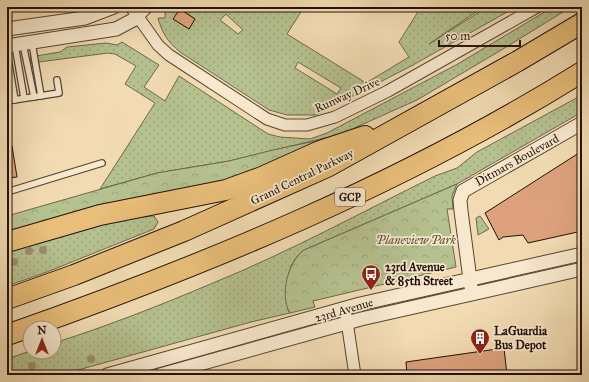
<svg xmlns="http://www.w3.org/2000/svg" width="589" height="382" font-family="'IM FELL Great Primer',serif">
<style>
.grass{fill:url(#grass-dots);stroke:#6c694c;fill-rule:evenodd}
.park{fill:url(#park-crowns);stroke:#6c694c}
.building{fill:#dda27d;stroke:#231108}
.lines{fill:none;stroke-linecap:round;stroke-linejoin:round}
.service-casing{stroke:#574433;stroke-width:8}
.minor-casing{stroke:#574433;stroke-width:13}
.tertiary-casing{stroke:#574433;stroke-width:15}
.motorway-casing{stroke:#231108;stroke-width:22}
.service{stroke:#f7e8ce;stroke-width:5.5}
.minor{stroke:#f7e8ce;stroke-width:11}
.tertiary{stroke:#f7e8ce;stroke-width:13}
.motorway{stroke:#e9be7a;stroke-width:20}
.tree{fill:#9c8e6f}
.labels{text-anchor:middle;stroke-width:3.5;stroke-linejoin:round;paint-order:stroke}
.shield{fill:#f7e8ce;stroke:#635243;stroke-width:1}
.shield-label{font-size:11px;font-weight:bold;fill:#231108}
.street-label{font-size:12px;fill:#231108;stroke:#f7e8ce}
.park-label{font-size:12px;font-style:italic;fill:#564f38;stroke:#f7e8ce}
.poi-label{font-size:12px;font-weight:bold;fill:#231108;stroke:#f7e8ce;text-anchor:start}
</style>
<defs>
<pattern id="grass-dots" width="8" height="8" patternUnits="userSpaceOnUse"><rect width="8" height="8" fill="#b6c190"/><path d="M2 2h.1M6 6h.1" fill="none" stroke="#9ca57b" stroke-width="1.8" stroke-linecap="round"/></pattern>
<pattern id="park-crowns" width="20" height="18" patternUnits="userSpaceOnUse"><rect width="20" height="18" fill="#b6c190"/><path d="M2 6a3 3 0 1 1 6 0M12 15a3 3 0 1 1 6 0" fill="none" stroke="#9ca57b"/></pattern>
</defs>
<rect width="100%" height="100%" fill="#f2dbb3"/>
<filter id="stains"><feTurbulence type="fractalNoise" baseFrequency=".005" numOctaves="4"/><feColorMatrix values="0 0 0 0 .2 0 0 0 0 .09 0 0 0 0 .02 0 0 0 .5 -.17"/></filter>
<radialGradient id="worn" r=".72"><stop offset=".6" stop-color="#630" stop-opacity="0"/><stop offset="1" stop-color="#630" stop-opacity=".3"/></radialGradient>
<g class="grass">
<path d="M165 7H304L287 34 366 83 409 57 399 42 421 7H483L429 44 487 7H516L413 65 316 115H287L269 110 180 52C168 42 162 33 158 18H165ZM180 9 195 19 189 29 174 19ZM226 14 243 30 238 34 220 20ZM298 62 341 88 337 94 295 68Z"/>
<polygon points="553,7 571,7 503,49 417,100 341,134 229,161 157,173 100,189 155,103 125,84 136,66 115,54 108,53 31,63 30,57 60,52 67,47 106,43 117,45 122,42 159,65 144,87 165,101 179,76 268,134 280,137 310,139 327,133 456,65"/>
<path d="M582 95V112L457 184 304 250C284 265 287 287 288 310L290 313 251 322 60 375H7V359L30 351 54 352V343C108 326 161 305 213 283 289 252 362 212 435 176L457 168 477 152Z"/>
<polygon points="154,216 158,222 154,229 47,272 7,286 7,250 124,218"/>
<polygon points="480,216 489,229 478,235 476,218"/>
</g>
<g class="park">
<polygon points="325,139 252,174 7,233 7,216 157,173 229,161 273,150"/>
<path d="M457 184 452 196 453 209H447L456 267 313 301 315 307 290 313C279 295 288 262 304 250Z"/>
</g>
<g class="building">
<polygon points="180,9 195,19 189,29 173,19"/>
<polygon points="7,146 12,146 17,177 7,178"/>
<polygon points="582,151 582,231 528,243 523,235 503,237 499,240 485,213"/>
<polygon points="504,348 507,375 407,375 406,362"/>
</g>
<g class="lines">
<g class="service-casing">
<g id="service">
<polyline points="32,43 41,96"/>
<polyline points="23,44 34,97"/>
<polyline points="15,45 24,98"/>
<polyline points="7,53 15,100"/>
<polyline points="7,101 59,93 57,80"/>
<polyline points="7,192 102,163"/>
</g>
</g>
<g class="minor-casing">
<g id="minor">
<polyline points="131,7 158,45 169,55 267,119 285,125 307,125 335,117 388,91 537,7"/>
<polyline points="346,315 355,375"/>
</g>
</g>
<g class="tertiary-casing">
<g id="tertiary">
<polyline points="7,29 85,18 114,7"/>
<polyline points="7,46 116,29 133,20 146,7"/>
<polyline points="471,287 461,211 460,200 463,191 582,123"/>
<polyline points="107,375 360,304 582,254"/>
<polyline points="160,375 361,319 582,269"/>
</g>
</g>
<g class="motorway-casing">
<g id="motorway">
<polyline points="7,242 100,215 226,190 262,177 320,151 365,136"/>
<polyline points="7,299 74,275 184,231 329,166 518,61 582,23"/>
<path d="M7 335C206 265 402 184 582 72"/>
</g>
</g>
<use href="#service" class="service"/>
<use href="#minor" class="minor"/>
<use href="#tertiary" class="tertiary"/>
<use href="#motorway" class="motorway"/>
</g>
<g class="tree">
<circle cx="43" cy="250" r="4"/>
<circle cx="29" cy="251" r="4"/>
<circle cx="14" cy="262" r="4"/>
<circle cx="91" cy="359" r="4"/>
<circle cx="32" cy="366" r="4"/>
</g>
<defs>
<g id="bus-pin" transform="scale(1)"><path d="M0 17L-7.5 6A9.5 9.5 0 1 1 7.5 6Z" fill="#8f2418" stroke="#f7e8ce"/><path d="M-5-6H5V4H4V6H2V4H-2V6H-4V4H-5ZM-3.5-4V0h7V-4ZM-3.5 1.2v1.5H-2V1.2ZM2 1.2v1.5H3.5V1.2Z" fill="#fff"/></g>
<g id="building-pin" transform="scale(1)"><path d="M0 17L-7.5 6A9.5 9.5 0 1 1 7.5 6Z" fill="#8f2418" stroke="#f7e8ce"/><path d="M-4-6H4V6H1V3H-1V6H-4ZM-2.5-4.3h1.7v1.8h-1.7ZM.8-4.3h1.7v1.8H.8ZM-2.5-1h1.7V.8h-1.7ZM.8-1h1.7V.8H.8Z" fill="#fff"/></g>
</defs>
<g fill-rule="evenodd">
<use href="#bus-pin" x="371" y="274"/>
<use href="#building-pin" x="480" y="338"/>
</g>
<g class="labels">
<rect class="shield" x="335" y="188" width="30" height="18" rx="3"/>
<g class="shield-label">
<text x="350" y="201">GCP</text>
</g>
<g class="street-label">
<text transform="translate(347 95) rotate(-24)" y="4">Runway Drive</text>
<text transform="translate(517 160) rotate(-29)" y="4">Ditmars Boulevard</text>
<text transform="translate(302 177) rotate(-26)" y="4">Grand Central Parkway</text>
<text transform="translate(344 310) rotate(-16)" y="4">23rd Avenue</text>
</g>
<g class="park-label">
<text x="416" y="244">Planeview Park</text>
</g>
<g class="poi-label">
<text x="385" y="271">23rd Avenue<tspan x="385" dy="14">&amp; 85th Street</tspan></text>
<text x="494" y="335">LaGuardia<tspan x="494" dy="14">Bus Depot</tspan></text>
</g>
</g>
<rect width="589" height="382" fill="none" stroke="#f2dbb3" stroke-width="24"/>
<rect x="8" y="8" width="573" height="366" fill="none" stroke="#231108" stroke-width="2"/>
<rect x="12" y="12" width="565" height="358" fill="none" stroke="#231108"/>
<g transform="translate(42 340)"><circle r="19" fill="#f7e8ce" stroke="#a2927f"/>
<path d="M0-3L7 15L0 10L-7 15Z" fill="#8f2418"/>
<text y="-6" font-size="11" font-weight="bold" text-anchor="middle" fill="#231108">N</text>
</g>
<path d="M439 40v6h81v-6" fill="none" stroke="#231108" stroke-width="2"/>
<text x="445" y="40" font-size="12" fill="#231108" stroke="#f7e8ce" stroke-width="3" paint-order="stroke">50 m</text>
<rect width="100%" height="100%" filter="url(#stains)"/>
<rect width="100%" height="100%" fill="url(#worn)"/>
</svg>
